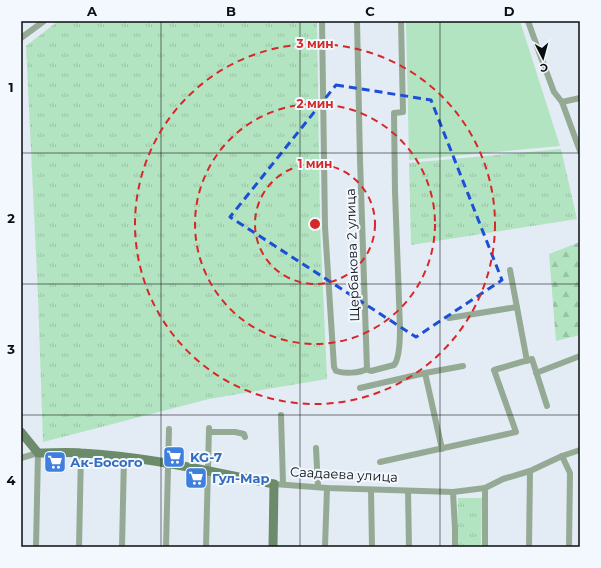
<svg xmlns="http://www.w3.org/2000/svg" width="601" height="568" font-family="Montserrat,sans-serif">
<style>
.grass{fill:url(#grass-tufts)}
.forest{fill:url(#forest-firs)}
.park{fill:#b3e4c1}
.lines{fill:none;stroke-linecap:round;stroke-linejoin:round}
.street{stroke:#95aa94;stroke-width:6}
.secondary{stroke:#6c8b6a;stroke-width:9}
.marked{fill:none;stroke:#1d4ed8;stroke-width:3;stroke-dasharray:8 5;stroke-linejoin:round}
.grid{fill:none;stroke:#0b0e11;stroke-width:1;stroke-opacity:0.55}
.ring{fill:none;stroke:#d62828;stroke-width:2;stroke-dasharray:7 5}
.labels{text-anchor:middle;stroke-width:4;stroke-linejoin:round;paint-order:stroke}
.street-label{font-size:13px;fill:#0b0e11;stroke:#f3f8fe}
.shop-label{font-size:13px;font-weight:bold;fill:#366cbe;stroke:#f3f8fe;text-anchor:start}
.centre{fill:#d62828;stroke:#f3f8fe;stroke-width:2}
.ring-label{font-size:12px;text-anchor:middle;font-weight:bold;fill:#d62828;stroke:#f3f8fe;stroke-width:4;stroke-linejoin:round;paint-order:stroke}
.neatline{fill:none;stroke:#0b0e11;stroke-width:1.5}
.grid-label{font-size:13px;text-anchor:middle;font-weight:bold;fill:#0b0e11}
</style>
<defs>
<pattern id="grass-tufts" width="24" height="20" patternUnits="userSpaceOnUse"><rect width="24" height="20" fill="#b3e4c1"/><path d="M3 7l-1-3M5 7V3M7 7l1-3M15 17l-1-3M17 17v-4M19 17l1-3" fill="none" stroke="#99c2a5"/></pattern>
<pattern id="forest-firs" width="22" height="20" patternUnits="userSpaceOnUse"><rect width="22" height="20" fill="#b3e4c1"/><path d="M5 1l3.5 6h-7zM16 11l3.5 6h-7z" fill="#99c2a5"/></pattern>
</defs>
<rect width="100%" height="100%" fill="#e3ebf5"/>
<g class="grass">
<polygon points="58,21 317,21 320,223 327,379 209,399 43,442 38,296 26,46"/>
<polygon points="561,149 577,219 411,245 409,163"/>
<polygon points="458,498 482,498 481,547 457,547"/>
</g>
<polygon class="forest" points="580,242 580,335 556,341 549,254"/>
<polygon class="park" points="406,21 520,21 560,146 409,160"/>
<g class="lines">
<g class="street">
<path d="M322 21 325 227 334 367 336 371C345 374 359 373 367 369"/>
<polyline points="357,21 360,160 367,369"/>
<polyline points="528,21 539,52 554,92 562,102 580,151"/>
<polyline points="21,38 44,21"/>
<polyline points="562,102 580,98"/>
<polyline points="510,270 527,361"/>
<polyline points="449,318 517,307"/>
<path d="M367 369 368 370 371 371 394 365C400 358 400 337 400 328L395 191 394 113 403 112 401 21"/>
<polyline points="425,373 442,449"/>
<polyline points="536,373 580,356"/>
<polyline points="360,388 425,373 463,366"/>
<polyline points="281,415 283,484"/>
<polyline points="209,432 235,432 244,434 245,437"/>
<polyline points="316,448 318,487"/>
<polyline points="562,456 570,473 569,547"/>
<polyline points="21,458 38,453 36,547"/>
<polyline points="380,462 516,432 494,370 532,359 547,406"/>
<polyline points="274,484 327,488 453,492 485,488 503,479 530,471 562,456 580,450"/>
<polyline points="371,490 372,547"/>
<polyline points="408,491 409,547"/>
<polyline points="453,492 455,529 455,547"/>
<polyline points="79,547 81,453"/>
<polyline points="122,547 124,457"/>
<polyline points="166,547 169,429"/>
<polyline points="206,547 209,428"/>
<polyline points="325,547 327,488"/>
<polyline points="485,547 485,488"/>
<polyline points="529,547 530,471"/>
</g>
<path class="secondary" d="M21 432 38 453C52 453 67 452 81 453 145 456 211 472 274 484L273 547"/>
</g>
<path class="marked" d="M336 85 431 100 502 280 416 337 230 217Z"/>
<path class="grid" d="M161 21V547M300 21V547M440 21V547M21 153H580M21 284H580M21 415H580"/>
<g class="ring">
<circle cx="315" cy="224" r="60"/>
<circle cx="315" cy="224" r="120"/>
<circle cx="315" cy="224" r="180"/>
</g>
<defs>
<g id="supermarket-square" transform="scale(1.15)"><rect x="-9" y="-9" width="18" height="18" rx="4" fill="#3f7fe0" stroke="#f3f8fe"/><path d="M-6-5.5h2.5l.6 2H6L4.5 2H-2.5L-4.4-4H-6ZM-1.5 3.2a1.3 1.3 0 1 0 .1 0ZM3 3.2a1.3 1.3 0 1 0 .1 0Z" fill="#fff"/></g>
</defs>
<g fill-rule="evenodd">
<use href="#supermarket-square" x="174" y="457"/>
<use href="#supermarket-square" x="55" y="462"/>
<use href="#supermarket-square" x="196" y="478"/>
</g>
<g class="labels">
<g class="street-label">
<text transform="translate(352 255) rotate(-92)" y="5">Щербакова 2 улица</text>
<text transform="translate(344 474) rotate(3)" y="5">Саадаева улица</text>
</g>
<g class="shop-label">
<text x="190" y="462">KG-7</text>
<text x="70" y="467">Ак-Босого</text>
<text x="212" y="483">Гул-Мар</text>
</g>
</g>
<circle cx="315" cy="224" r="6" class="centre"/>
<g class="ring-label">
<text x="315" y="48">3 мин</text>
<text x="315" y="108">2 мин</text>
<text x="315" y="168">1 мин</text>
</g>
<rect width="601" height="568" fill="none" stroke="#f3f8fe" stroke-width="44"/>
<g transform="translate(543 58) rotate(174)" stroke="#f3f8fe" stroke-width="3" paint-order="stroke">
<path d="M0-3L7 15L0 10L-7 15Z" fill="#0b0e11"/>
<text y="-6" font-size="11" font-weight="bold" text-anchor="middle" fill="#0b0e11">С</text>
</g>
<rect x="22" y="22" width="557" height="524" class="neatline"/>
<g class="grid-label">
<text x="92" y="16">A</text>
<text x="231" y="16">B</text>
<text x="370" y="16">C</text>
<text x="509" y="16">D</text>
<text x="11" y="92">1</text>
<text x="11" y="223">2</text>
<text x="11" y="354">3</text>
<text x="11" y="485">4</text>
</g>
</svg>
